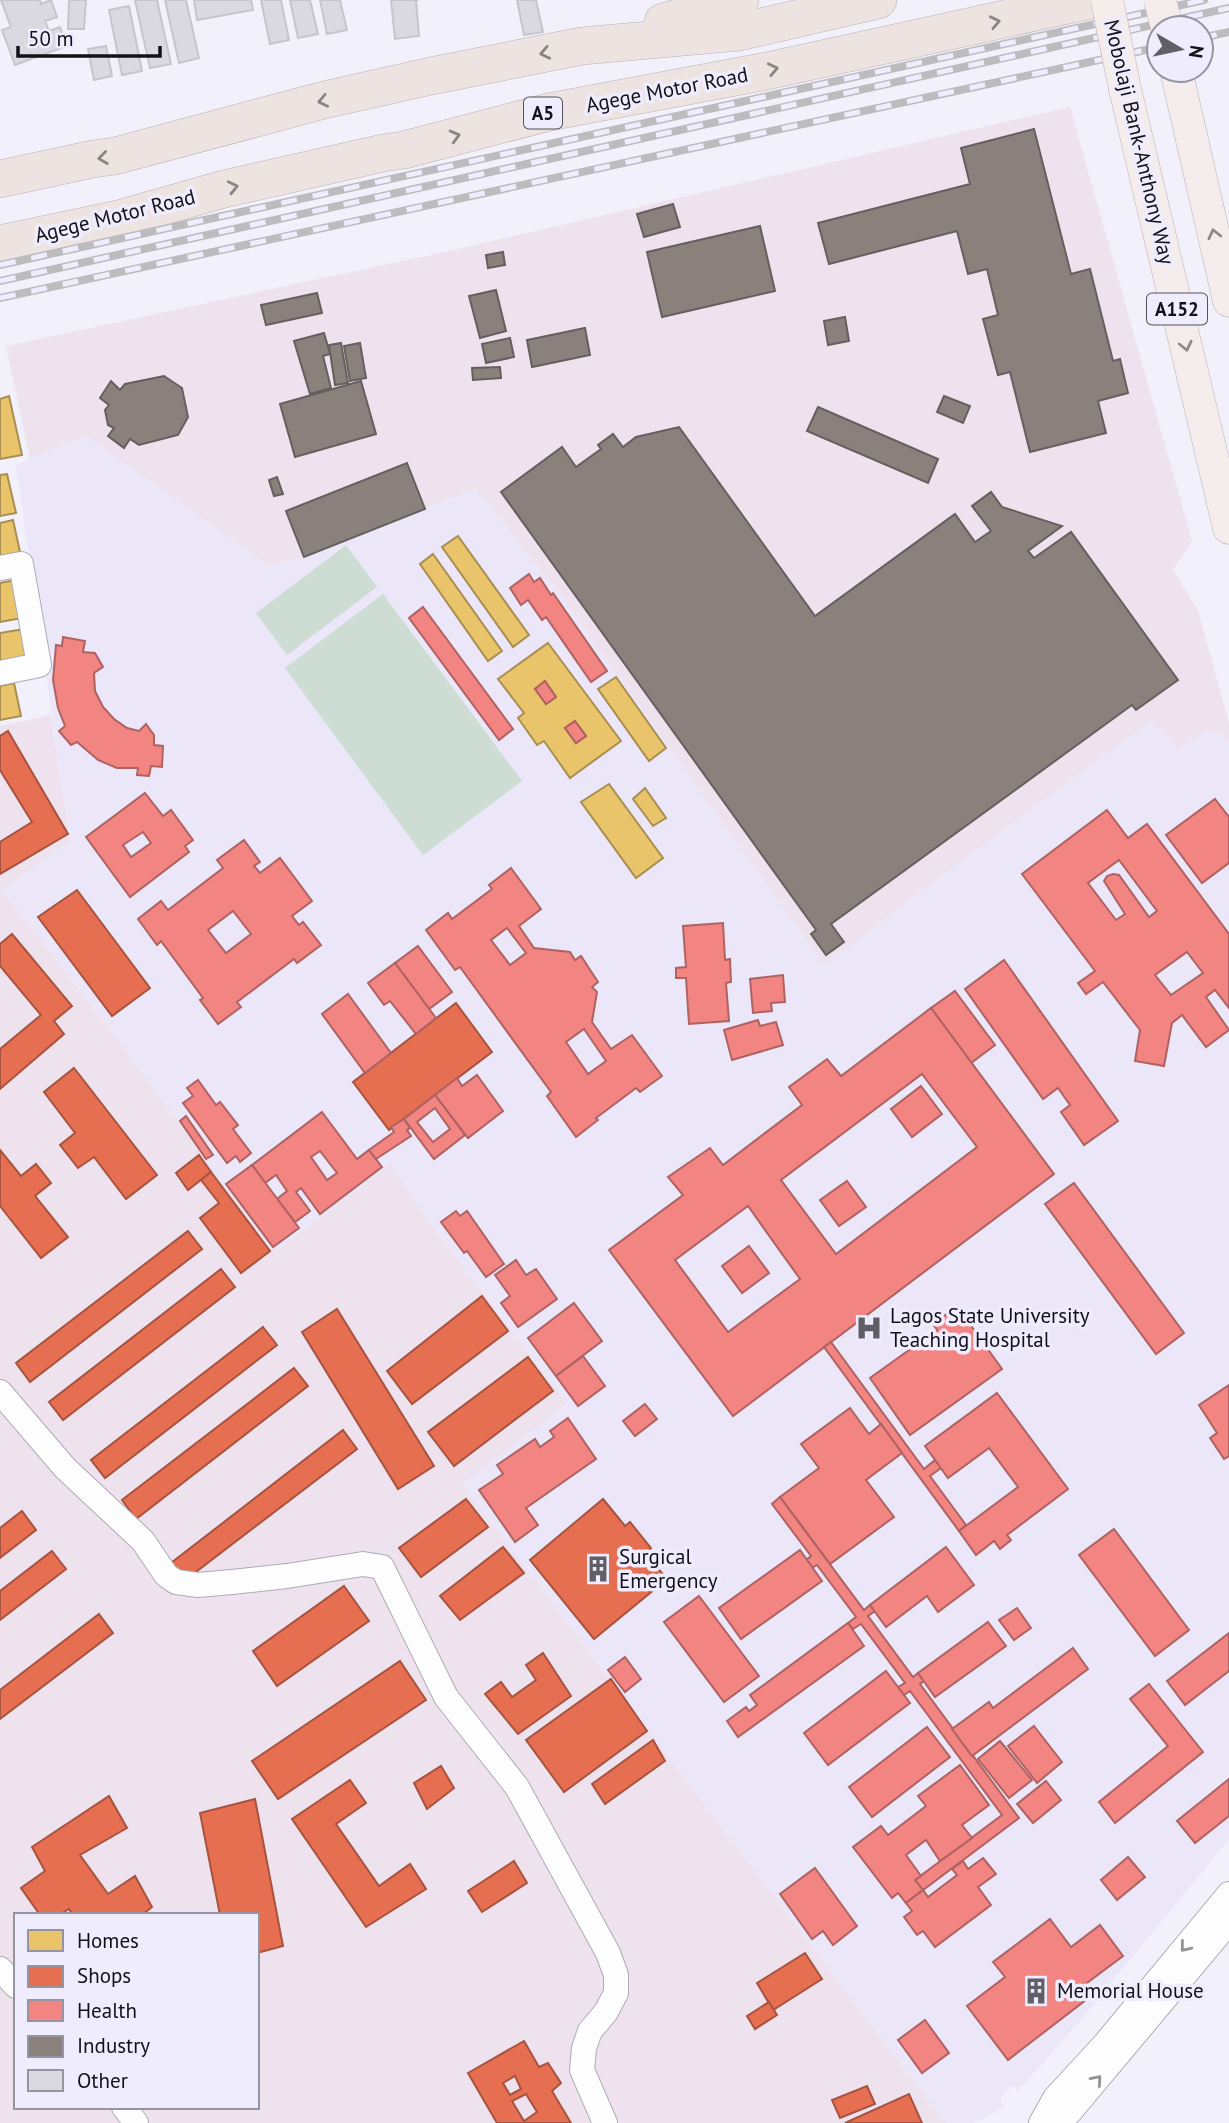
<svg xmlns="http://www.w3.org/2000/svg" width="1229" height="2123" font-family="'PT Sans',sans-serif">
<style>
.commercial{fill:#eee2ee;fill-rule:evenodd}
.built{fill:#ebe7f9}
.pitch{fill:#ceddd4}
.homes{fill:#e9c46a;stroke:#a88e51;stroke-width:2;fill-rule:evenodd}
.shops{fill:#e76f51;stroke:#a75340;stroke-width:2;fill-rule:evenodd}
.health{fill:#f28482;stroke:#af6262;stroke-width:2;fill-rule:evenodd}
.industry{fill:#8a817c;stroke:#665f5e;stroke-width:2}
.building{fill:#dad8e0;stroke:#c7c5cc;stroke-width:2}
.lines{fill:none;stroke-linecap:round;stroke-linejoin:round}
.minor-casing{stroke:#adacb4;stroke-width:26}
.major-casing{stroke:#bbb0b1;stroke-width:33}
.highway-casing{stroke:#bbb0b1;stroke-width:38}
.minor{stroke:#fdfdfe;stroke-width:24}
.major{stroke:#f4edec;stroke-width:32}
.highway{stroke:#ede3e1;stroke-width:37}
.rail-casing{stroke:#bcbbbe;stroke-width:8}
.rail{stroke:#efecfe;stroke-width:5;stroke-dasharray:16;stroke-linecap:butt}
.major-bridge-casing{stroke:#bbb0b1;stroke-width:33;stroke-linecap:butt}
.major-bridge{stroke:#f4edec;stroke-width:32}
.oneway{stroke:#8a8486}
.oneway2{stroke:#8e8a8c}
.oneway3{stroke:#939396}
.labels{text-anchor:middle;stroke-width:7;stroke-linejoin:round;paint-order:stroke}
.shield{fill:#efecfe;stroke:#54535c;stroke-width:2}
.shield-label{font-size:19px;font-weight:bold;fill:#121117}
.street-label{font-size:21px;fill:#121117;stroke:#efecfe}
.poi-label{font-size:21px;fill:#121117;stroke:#efecfe;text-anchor:start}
</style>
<rect width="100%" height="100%" fill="#f2f0fa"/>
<g class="commercial">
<polygon points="1070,107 1192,541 1173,570 1198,611 1229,723 1229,742 1219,733 1207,732 1177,749 1152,720 913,897 825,967 560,595 476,489 304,557 268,565 86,436 30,459 6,346 454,250"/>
<path d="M51 715 70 841 3 890 122 1045 275 1252 391 1163 427 1218 567 1404 463 1485 946 2123H0V726ZM16 1915H257V2107H16Z"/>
</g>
<polygon class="built" points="86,436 268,565 304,557 476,489 560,595 825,967 913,897 1152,720 1177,748 1207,732 1219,733 1229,742 1229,1839 1078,2023 1018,2091 1013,2085 999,2099 1004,2107 974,2123 946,2123 462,1484 567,1404 427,1218 391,1164 275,1252 122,1045 3,889 70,841 16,465"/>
<g class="pitch">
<polygon points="346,545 377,587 287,655 256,613"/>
<polygon points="383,594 522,781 423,855 285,668"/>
</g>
<g class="homes">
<polygon points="9,396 22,455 0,459 0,399"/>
<polygon points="7,474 16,513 0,516 0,475"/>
<polygon points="13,520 20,552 0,556 0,523"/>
<polygon points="458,536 529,635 513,647 442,547"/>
<polygon points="433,554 502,651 488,661 420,564"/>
<polygon points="15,580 22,618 0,622 0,583"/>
<polygon points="25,629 30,656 0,662 0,633"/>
<path d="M548 643 621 741 570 778 544 741 537 745 518 718 524 713 498 679ZM545 681 556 697 546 704 535 689ZM575 721 586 736 576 743 565 728Z"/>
<polygon points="616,677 666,748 649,761 598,689"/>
<polygon points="14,683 21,716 0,720 0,686"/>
<polygon points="609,784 663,858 636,878 581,802"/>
<polygon points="645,788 666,818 653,826 633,799"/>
</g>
<g class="shops">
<polygon points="8,731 68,834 0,874 0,842 32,822 0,770 0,736"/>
<polygon points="77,890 150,988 112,1016 38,917"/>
<polygon points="12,934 72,1006 54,1021 64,1034 0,1089 0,1049 41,1015 0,966 0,944"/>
<polygon points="456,1003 492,1052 389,1130 353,1082"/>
<polygon points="74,1068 157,1175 126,1199 94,1157 78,1168 60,1145 75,1133 44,1092"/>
<polygon points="0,1150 21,1176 36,1164 51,1183 35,1196 68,1237 41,1258 0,1206"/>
<polygon points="199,1155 211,1172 188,1190 176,1173"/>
<polygon points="211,1172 270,1251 241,1273 200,1218 219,1203 201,1180"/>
<polygon points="188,1231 202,1249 30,1382 16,1363"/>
<polygon points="221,1269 235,1287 63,1420 49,1402"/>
<polygon points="482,1296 508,1331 412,1404 387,1371"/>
<polygon points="337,1309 434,1466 398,1489 302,1332"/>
<polygon points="263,1327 277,1345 105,1478 91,1460"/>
<polygon points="528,1357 553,1391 454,1466 428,1432"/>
<polygon points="294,1368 308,1386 136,1519 122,1500"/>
<polygon points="343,1430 357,1449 184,1581 171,1563"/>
<polygon points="466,1499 488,1527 421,1577 399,1548"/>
<polygon points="603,1499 625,1526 630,1522 651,1548 645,1553 667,1579 594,1639 530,1560"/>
<polygon points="22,1511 36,1530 0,1558 0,1528"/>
<polygon points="503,1547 524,1573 460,1620 440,1596"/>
<polygon points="52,1551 66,1569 0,1620 0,1591"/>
<polygon points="344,1586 369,1621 277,1686 253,1651"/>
<polygon points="99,1614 113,1633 0,1719 0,1690"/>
<polygon points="543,1653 571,1696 518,1734 485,1694 501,1682 512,1697 536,1680 526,1665"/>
<polygon points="400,1661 426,1700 278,1799 252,1761"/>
<polygon points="611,1679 647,1731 564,1792 526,1740"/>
<polygon points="653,1740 665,1761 605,1804 592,1784"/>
<polygon points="441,1766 454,1788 427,1809 414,1783"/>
<polygon points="350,1780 366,1803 336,1824 379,1886 410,1864 426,1889 366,1927 292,1819"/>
<polygon points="109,1796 127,1828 80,1855 108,1894 135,1876 152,1907 142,1915 73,1915 69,1909 59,1915 40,1915 21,1888 45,1871 32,1847"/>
<polygon points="255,1799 283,1946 257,1953 257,1915 220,1915 200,1813"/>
<polygon points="514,1861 527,1883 482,1912 468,1891"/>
<polygon points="805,1953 822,1979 773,2010 757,1983"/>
<polygon points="769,2002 777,2015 755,2029 747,2016"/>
<path d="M524 2041 539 2067 548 2063 561 2083 552 2091 571 2123H497L468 2073ZM515 2076 521 2089 510 2095 503 2083ZM526 2094 537 2112 524 2121 512 2101Z"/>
<polygon points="867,2086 875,2104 840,2118 832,2100"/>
<polygon points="909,2094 922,2123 845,2123"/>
</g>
<g class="health">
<polygon points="529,574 534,582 540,578 551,595 553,593 607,671 591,682 546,617 542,620 528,600 521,605 510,588"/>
<polygon points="423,607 513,729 499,740 409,618"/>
<polygon points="63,637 85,641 83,652 95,653 103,667 94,673 95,691 103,707 114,719 127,728 139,731 146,724 154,735 154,745 163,746 162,767 151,766 149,776 137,775 138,768 117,768 98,760 77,742 71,745 59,731 65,726 58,708 53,680 56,645 62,646"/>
<polygon points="545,681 556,697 546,704 535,689"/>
<polygon points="575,721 586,736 576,743 565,728"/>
<path d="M145 793 163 816 171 810 193 840 185 846 189 852 130 897 86 837ZM143 832 151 843 131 857 123 845Z"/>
<polygon points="1215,799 1229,817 1229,863 1202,883 1166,835"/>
<path d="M1107 810 1128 838 1147 824 1229 934V1008L1215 990 1206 997 1229 1030 1206 1047 1182 1015 1172 1023 1164 1066 1135 1061 1140 1030 1103 982 1086 994 1078 983 1095 971 1022 874ZM1119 860 1157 911 1149 917 1119 875 1113 874 1107 876 1104 881 1125 914 1116 920 1088 883ZM1187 952 1203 973 1171 995 1155 975Z"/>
<path d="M244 840 260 862 254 866 260 873 280 858 312 901 292 916 299 925 303 922 321 945 297 963 294 959 237 1002 241 1007 218 1024 200 1000 203 998 161 941 157 945 138 919 161 901 168 910 223 868 217 860ZM233 911 251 934 226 953 208 930Z"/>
<path d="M511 868 541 909 519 926 534 948 570 952 575 960 581 956 598 982 592 987 597 992 592 1022 611 1049 632 1035 662 1076 640 1092 636 1088 596 1118 598 1120 576 1137 547 1096 551 1092 460 967 455 970 426 930 448 913 452 919 492 889 489 885ZM507 928 526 953 510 965 491 940ZM584 1029 606 1061 588 1074 566 1042Z"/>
<polygon points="723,923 725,960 730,959 731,982 726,983 729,1021 689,1024 686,978 676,978 676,968 686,967 683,926"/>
<polygon points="418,946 452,992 429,1009 395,963"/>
<polygon points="1004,960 1118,1121 1084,1145 1061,1112 1070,1105 1058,1088 1043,1099 965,989"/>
<polygon points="395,963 436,1018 416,1034 390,1001 384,1005 368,983"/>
<polygon points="783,975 785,1002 771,1003 772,1011 753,1013 750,979"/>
<polygon points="955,991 995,1045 971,1063 931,1008"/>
<polygon points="348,994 391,1053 365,1073 322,1014"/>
<path d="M931 1008 1054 1174 733 1416 609 1250 683 1195 668 1177 710 1148 723 1165 802 1105 789 1087 827 1059 841 1076ZM922 1074 977 1147 836 1254 781 1180ZM748 1206 800 1279 728 1332 675 1260Z"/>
<polygon points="758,1020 760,1026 776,1022 783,1045 732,1060 724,1030"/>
<polygon points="477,1075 503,1111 468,1138 435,1095 457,1078 462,1086"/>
<polygon points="198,1080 216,1105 220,1102 238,1125 233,1129 251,1153 240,1162 236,1156 227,1163 183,1103 193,1096 187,1088"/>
<polygon points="921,1086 942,1114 912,1137 891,1109"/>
<path d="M435 1095 465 1135 434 1159 404 1119ZM435 1108 450 1129 433 1142 417 1122Z"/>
<path d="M322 1112 357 1159 369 1150 382 1167 320 1214 301 1188 296 1192 310 1211 295 1222 277 1199 287 1191 276 1175 265 1183 252 1165ZM320 1151 337 1173 327 1180 311 1157Z"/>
<polygon points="186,1116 213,1155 206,1159 180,1121"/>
<polygon points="404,1119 410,1128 407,1130 411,1136 376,1159 369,1150 394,1132 391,1127"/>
<polygon points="252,1165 299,1228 273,1247 226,1184"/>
<polygon points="847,1181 866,1207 839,1226 820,1200"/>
<polygon points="1074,1183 1184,1333 1156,1354 1045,1204"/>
<polygon points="456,1211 460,1216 467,1211 504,1264 486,1277 467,1251 464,1253 441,1222"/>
<polygon points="749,1246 769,1273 742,1293 722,1266"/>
<polygon points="516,1260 526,1275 536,1269 557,1299 518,1327 501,1303 510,1296 495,1275"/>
<polygon points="574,1303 602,1341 556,1376 528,1338"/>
<polygon points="957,1306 1002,1369 910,1435 870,1378 937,1330 933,1324"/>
<polygon points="831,1342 924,1469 935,1460 941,1468 930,1476 966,1525 959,1531 824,1347"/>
<polygon points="583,1356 605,1386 578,1406 556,1376"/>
<polygon points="1229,1385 1229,1456 1224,1459 1210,1438 1217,1433 1199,1405"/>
<polygon points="997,1393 1068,1489 1007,1535 1011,1540 1000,1549 994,1541 976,1555 959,1531 1018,1487 989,1448 948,1478 925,1446"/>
<polygon points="645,1404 657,1419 635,1436 623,1421"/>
<polygon points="850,1408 869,1434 881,1424 902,1453 866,1480 894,1517 830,1564 780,1497 819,1468 801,1444"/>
<polygon points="568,1418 596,1459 526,1508 538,1525 515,1542 479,1490 503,1474 497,1465 535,1439 540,1447 554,1437 550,1431"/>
<polygon points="780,1497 864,1610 870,1605 875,1611 868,1616 913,1677 918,1673 924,1681 920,1684 1019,1818 923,1890 915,1880 1002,1815 910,1691 904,1695 898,1687 905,1683 861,1624 853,1629 848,1623 856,1617 817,1565 812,1568 806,1560 811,1556 772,1504"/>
<polygon points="1114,1529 1189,1630 1155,1656 1079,1555"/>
<polygon points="946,1547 974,1585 938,1612 927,1596 886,1627 870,1605"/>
<polygon points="800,1550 822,1581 741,1639 719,1608"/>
<polygon points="699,1596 759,1676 724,1702 664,1622"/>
<polygon points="1017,1608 1031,1628 1014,1640 999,1620"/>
<polygon points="988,1622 1006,1646 935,1697 918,1673"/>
<polygon points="848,1623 864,1646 738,1737 727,1721 746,1707 749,1711 757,1705 750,1695"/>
<polygon points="1229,1633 1229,1671 1185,1705 1167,1681"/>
<polygon points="1073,1648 1088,1669 972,1756 952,1729 989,1702 993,1708"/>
<polygon points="625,1657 641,1679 625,1692 608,1670"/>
<polygon points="886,1671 910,1703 828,1765 804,1733"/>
<polygon points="1149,1684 1203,1752 1115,1823 1099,1802 1168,1746 1130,1699"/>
<polygon points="1034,1726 1062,1762 1037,1783 1008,1746"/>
<polygon points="927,1727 950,1757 872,1817 849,1787"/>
<polygon points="1000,1741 1032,1780 1009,1798 978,1759"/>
<polygon points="960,1765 989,1805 962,1825 972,1838 940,1861 926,1840 906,1855 921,1876 915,1880 923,1890 906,1903 898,1893 892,1898 853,1847 881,1826 888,1835 926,1806 918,1796"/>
<polygon points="1229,1779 1229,1816 1195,1843 1177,1821"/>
<polygon points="1046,1781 1061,1800 1033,1823 1017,1804"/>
<polygon points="1128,1857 1145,1877 1117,1900 1101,1880"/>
<polygon points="983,1858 996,1874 978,1887 991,1905 935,1947 923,1931 917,1935 904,1917 912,1911 906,1903 923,1890 928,1897 957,1875 952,1869 963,1861 968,1869"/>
<polygon points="815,1868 857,1926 833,1945 823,1931 812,1939 780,1894"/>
<polygon points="1050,1919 1071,1947 1100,1925 1123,1956 1083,1986 1091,1996 1008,2060 967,2006 1005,1977 993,1962"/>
<polygon points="925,2020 949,2053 922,2073 898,2040"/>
</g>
<g class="industry">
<polygon points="1034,129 1071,274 1090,269 1113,361 1120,359 1128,393 1098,401 1106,433 1030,452 1010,372 998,375 983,319 998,315 987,269 968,274 957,231 829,264 818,223 970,184 961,148"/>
<polygon points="673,204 680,227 644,237 637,214"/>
<polygon points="760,226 775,291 662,317 647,252"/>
<polygon points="503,252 505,265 488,268 486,255"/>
<polygon points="496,290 506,331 480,338 469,296"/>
<polygon points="317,293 322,313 266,325 261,305"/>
<polygon points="845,317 849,341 828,345 824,321"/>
<polygon points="585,328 590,355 532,367 527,340"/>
<polygon points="324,333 330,354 323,356 331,388 310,394 294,341"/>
<polygon points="510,338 514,357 486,363 482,344"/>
<polygon points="341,343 348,383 335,385 329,345"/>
<polygon points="360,343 366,378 350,381 344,346"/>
<polygon points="500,367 501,378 473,380 472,368"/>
<polygon points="164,376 182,388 188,417 178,435 139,445 130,439 124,448 108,436 114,428 108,425 105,410 109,405 100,398 111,381 120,390 125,384"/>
<polygon points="361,381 376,434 295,457 280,404"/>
<polygon points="944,396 970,406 963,423 937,412"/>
<polygon points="818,407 938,459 928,483 807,431"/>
<polygon points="679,427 815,616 955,514 975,542 991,531 972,506 991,492 1002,507 1062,526 1028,551 1034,558 1071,532 1178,680 1136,710 1132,705 831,924 844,942 826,955 811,934 816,930 501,492 562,447 576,467 601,449 598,445 613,434 623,447 636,437"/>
<polygon points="407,463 425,509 304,557 286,511"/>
<polygon points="277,477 283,494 274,496 269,480"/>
</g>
<g class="building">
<polygon points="1,0 40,0 41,4 51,0 57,17 45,21 49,31 60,27 67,46 15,65 2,30 11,27"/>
<polygon points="69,0 86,0 84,29 68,29"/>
<polygon points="135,0 157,0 171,64 150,68"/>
<polygon points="165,0 186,0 199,58 179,63"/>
<polygon points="194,0 251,0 253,10 197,20"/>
<polygon points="261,0 281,0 289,40 270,44"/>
<polygon points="290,0 310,0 318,34 298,38"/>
<polygon points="320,0 340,0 347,30 327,34"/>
<polygon points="391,0 419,0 416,0 419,36 395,39"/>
<polygon points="517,0 536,0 543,32 524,35"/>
<polygon points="129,6 142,71 122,75 109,10"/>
<polygon points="106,46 112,76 94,80 88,49"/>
</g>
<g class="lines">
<g class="minor-casing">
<g id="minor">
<polyline points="0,568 21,564 39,665 0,673"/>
<polyline points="0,1392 65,1468 143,1541 166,1575 176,1582 198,1585 232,1582 287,1576 363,1564 382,1567 446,1697 517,1787 608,1953 616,1975 616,1993 606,2012 590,2031 584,2048 582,2070 605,2123"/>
<polyline points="0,1969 16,1986"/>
<polyline points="124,2107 136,2123"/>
<polyline points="1041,2123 1055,2098 1104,2045 1229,1894"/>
<polyline points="1046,2123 1069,2113 1229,1922"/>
</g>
</g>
<g class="major-casing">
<g id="major">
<polyline points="1176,70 1229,301"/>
<polyline points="1125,89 1229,528"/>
</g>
</g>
<g class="highway-casing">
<g id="highway">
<polyline points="663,22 740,0"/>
<polyline points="0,179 93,159 115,156 324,100 431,76 582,46 739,32 878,0"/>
<polyline points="0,244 122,218 224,189 383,153 404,150 549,112 767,71 1091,0"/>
</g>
</g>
<use href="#minor" class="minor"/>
<use href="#major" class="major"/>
<use href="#highway" class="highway"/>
<g class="rail-casing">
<g id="rail">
<polyline points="1201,38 1229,32"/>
<polyline points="0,265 1204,0"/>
<polyline points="0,281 1229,8"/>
<polyline points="0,298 1159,47"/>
</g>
</g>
<use href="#rail" class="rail"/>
<g class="major-bridge-casing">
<g id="major-bridge">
<polyline points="1107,0 1125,89"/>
<polyline points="1160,0 1167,28"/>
</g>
</g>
<use href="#major-bridge" class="major-bridge"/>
</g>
<defs><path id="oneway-chevron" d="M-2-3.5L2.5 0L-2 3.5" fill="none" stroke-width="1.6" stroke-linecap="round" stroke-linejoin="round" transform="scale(1.75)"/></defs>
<g class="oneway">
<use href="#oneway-chevron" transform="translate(995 22) rotate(-12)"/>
<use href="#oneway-chevron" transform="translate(545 53) rotate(168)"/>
<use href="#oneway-chevron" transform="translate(773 69) rotate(-12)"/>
<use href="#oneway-chevron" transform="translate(323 101) rotate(168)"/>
<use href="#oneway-chevron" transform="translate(455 136) rotate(-15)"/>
<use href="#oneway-chevron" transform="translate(103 158) rotate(172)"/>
<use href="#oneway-chevron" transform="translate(233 187) rotate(-13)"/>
</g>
<g class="oneway2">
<use href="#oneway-chevron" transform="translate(1214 234) rotate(-103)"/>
<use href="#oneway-chevron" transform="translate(1186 346) rotate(77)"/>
</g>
<g class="oneway3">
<use href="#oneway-chevron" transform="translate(1185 1947) rotate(129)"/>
<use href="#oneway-chevron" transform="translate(1097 2080) rotate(-49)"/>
</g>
<defs>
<g id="hospital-bare" transform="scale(2.1)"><path d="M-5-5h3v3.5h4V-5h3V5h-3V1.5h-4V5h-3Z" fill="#605f66" stroke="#efecfe" stroke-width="2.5" paint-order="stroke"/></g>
<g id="building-bare" transform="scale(2.1)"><path d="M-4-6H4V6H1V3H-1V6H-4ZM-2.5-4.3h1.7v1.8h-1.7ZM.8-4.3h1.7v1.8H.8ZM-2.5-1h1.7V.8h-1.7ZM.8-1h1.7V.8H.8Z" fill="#605f66" stroke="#efecfe" stroke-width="2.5" paint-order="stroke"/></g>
</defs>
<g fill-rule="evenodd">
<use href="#hospital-bare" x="869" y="1328"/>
<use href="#building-bare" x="598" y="1569"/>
<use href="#building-bare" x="1036" y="1991"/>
</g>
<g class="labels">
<g class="shield">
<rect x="524" y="97.5" width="38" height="31" rx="5"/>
<rect x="1147" y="293.5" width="60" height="31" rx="5"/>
</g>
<g class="shield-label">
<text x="543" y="120">A5</text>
<text x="1177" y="316">A152</text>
</g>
<g class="street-label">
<text transform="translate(667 90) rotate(-11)" y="7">Agege Motor Road</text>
<text transform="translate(1139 142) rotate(77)" y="7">Mobolaji Bank-Anthony Way</text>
<text transform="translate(115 216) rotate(-14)" y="7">Agege Motor Road</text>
</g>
<g class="poi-label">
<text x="890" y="1323">Lagos State University<tspan x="890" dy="24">Teaching Hospital</tspan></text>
<text x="619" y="1564">Surgical<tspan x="619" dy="24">Emergency</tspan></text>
<text x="1057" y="1998">Memorial House</text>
</g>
</g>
<rect x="14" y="1913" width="245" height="196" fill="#efecfe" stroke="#9794a2" stroke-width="2"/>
<rect x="28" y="1930" width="35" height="21" fill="#e9c46a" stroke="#9794a2" stroke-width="2"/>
<text x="77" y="1948" font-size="21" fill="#121117">Homes</text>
<rect x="28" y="1966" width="35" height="21" fill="#e76f51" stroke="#9794a2" stroke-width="2"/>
<text x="77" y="1983" font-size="21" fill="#121117">Shops</text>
<rect x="28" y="2000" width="35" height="21" fill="#f28482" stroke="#9794a2" stroke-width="2"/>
<text x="77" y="2018" font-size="21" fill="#121117">Health</text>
<rect x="28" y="2036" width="35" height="21" fill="#8a817c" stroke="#9794a2" stroke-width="2"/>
<text x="77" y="2053" font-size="21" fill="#121117">Industry</text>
<rect x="28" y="2070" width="35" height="21" fill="#dad8e0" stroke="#9794a2" stroke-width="2"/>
<text x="77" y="2088" font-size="21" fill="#121117">Other</text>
<g transform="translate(1180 49) rotate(99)"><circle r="33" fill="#efecfe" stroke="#9794a2" stroke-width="2"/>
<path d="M0-5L12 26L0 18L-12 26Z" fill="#605f66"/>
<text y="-10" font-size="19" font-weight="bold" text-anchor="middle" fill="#121117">N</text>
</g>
<path d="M18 46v10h142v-10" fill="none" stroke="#121117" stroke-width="3.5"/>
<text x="28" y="46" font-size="21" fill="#121117" stroke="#efecfe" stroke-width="5" paint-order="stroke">50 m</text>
</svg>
